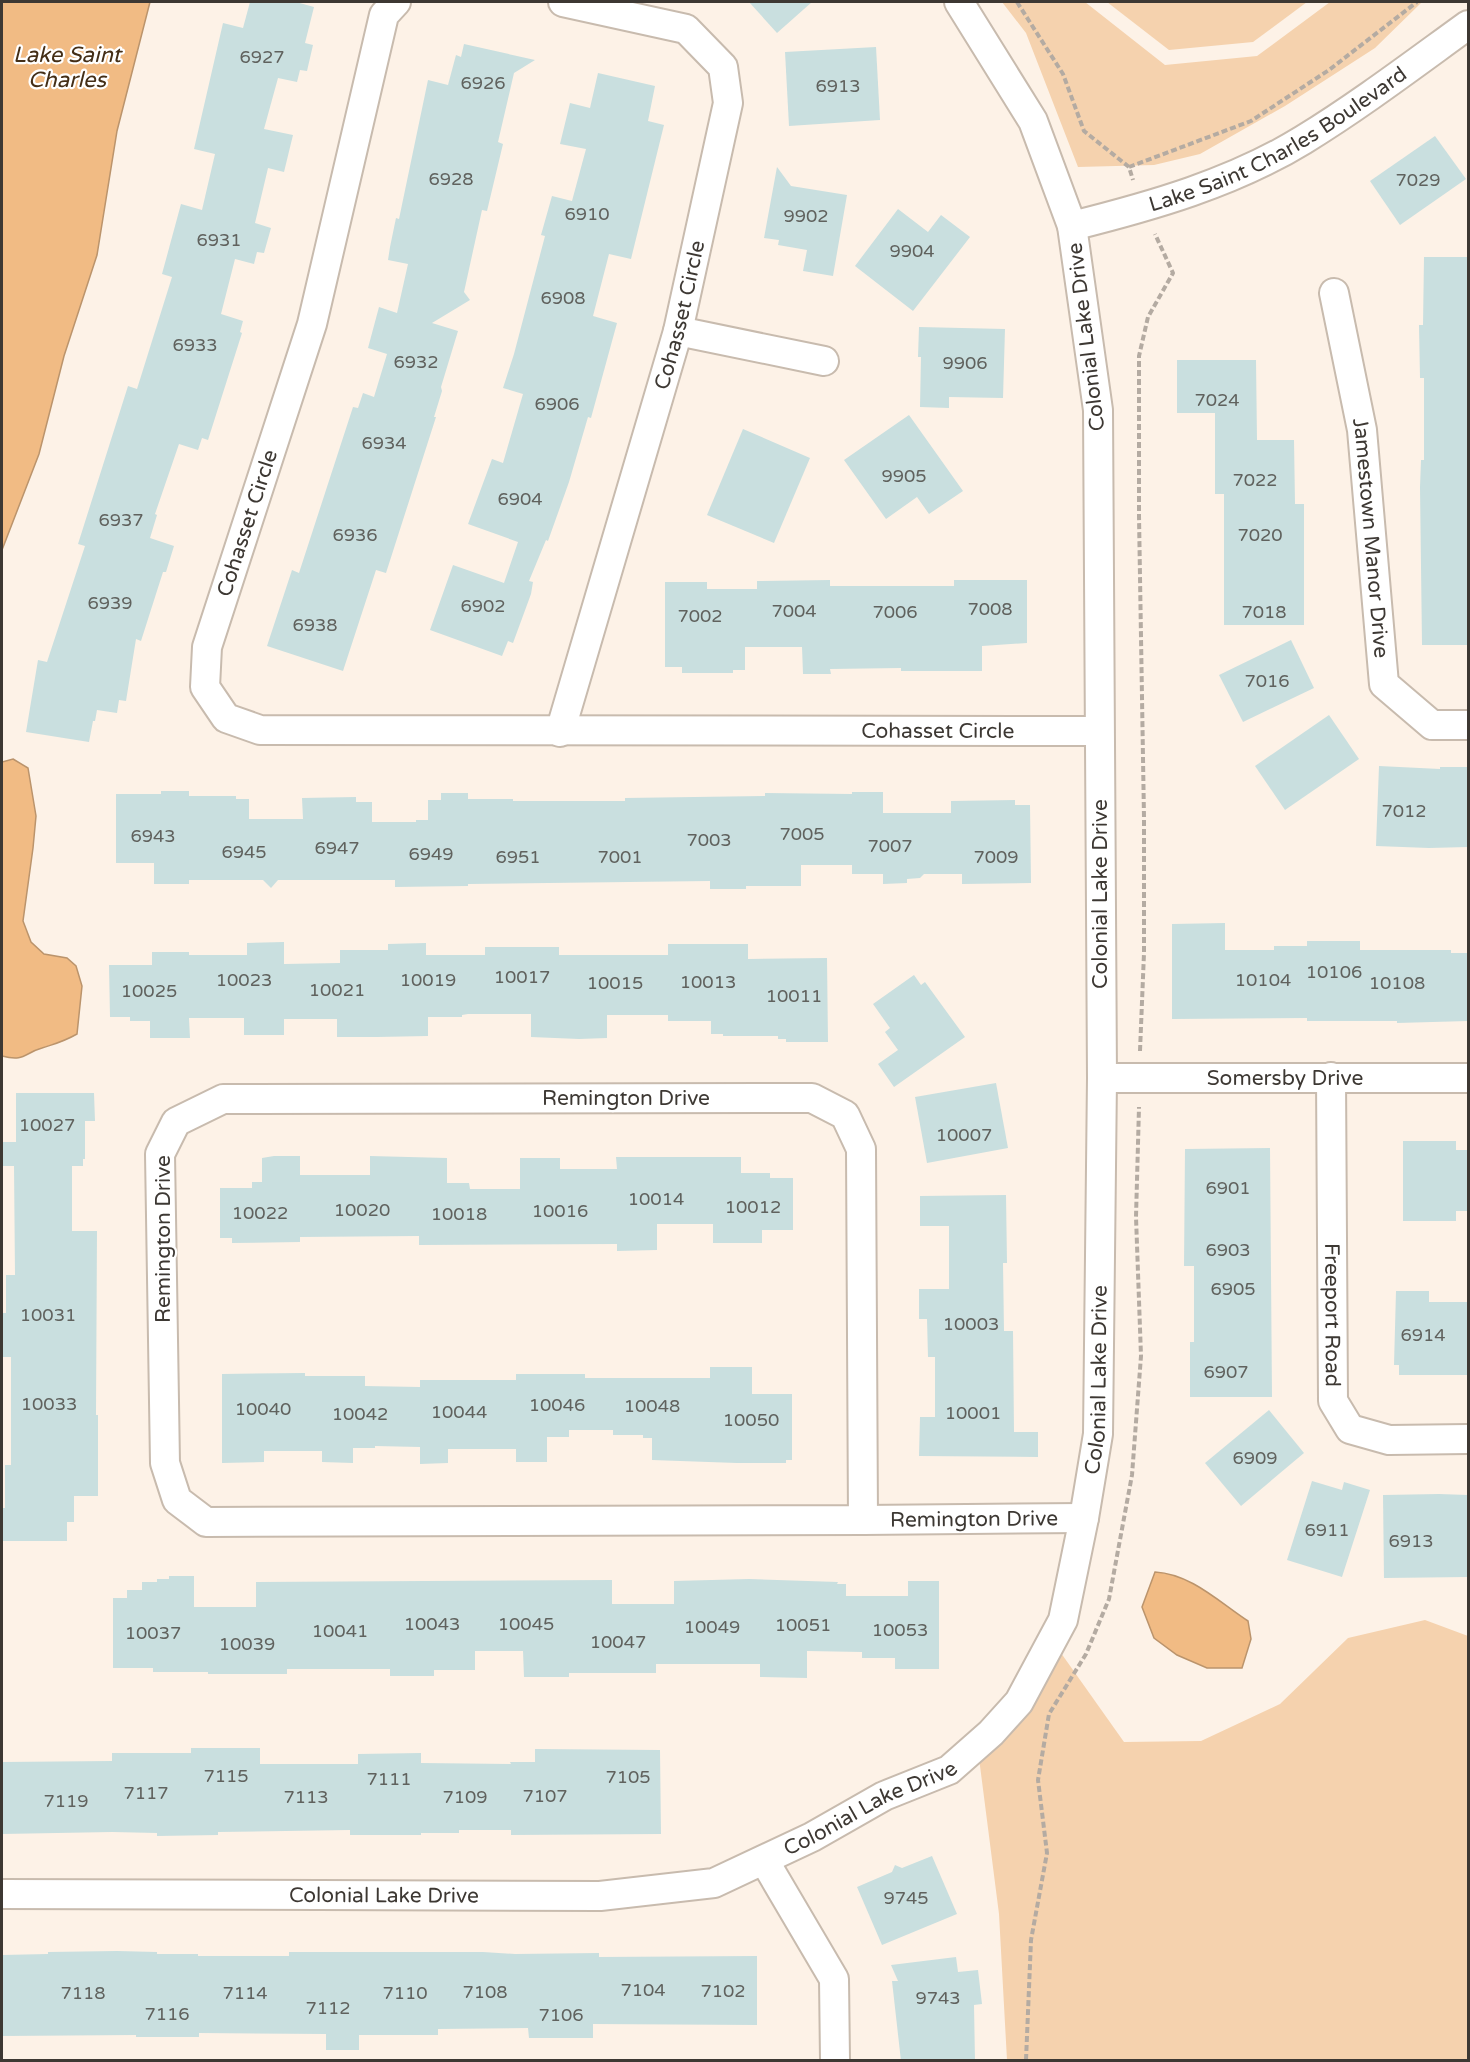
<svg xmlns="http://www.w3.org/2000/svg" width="1470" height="2062" font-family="'Varela Round',sans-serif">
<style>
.green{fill:#f5d2ae}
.water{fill:#f1bb84;stroke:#bb946c;stroke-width:1.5}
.building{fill:#c9dfdf}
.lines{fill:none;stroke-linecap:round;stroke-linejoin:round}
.minor-casing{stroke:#c8bbae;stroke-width:32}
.path{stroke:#b4aba2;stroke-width:4;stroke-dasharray:6 3;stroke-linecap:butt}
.minor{stroke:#fff;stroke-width:28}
.labels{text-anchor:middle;stroke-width:4.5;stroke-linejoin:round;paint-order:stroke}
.number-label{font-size:18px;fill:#60625e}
.street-label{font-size:21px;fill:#3d3833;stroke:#fff}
.water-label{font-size:22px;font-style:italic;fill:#442e16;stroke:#fff}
</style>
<rect width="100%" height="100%" fill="#fdf2e7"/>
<g class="green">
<polygon points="1002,2 1085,2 1165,65 1257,56 1330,2 1422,2 1375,48 1285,106 1200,154 1154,165 1078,167 1026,33"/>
<polygon points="1107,2 1307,2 1253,42 1169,50"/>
<polygon points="1425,1620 1468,1636 1468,2060 1007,2060 999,1914 979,1758 1056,1646 1124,1742 1201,1741 1280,1704 1348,1638"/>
</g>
<g class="water">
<polygon points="2,2 150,2 117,131 97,255 64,356 39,454 2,550"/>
<path d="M13 759 28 768 36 816 33 848 23 921 31 942 44 954 67 958 76 966 82 986 77 1034C63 1042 57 1043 42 1048 24 1053 25 1062 2 1056V762Z"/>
<path d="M1155 1572C1191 1574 1219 1602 1248 1621L1251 1639 1242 1668H1207L1177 1655 1154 1638 1142 1607Z"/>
</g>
<g class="building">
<polygon points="250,2 296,2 314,7 305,43 313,45 307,71 300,70 297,82 278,78 264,129 293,135 284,172 268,168 255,223 271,228 264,253 257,252 254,264 235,259 221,314 243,321 240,332 242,333 208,440 202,438 198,450 179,444 155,514 157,515 150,538 174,546 166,572 163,572 141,641 136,639 126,701 119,700 117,713 97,710 95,721 93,721 89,742 26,732 38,660 47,662 85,546 78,544 128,386 137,389 172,277 162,274 181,204 202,210 215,154 194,149 223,23 243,28"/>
<polygon points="749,2 812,2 777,33"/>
<polygon points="464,44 535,60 514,73 498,142 503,144 487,211 482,210 464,292 470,300 432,323 458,331 441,387 442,391 434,417 436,417 386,573 376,570 343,671 267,646 292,570 299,573 353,407 358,408 363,393 374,397 387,354 368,348 379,307 397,313 408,264 388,260 390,247 396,218 399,219 428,80 448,85 456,55 461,57"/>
<polygon points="876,47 880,120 789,126 785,52"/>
<polygon points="598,73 655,86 648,121 664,125 631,259 609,254 593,316 617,323 591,418 588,417 569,482 548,541 546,540 529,581 533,582 531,594 513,643 508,641 502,656 430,630 453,565 504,583 518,542 468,524 492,459 503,463 523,394 503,388 514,354 545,236 541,235 552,196 572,201 586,149 560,144 570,103 590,108"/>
<polygon points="1435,136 1466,179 1400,225 1370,181"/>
<polygon points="777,167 791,186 847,195 833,276 803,271 807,250 778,245 779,240 764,238"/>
<polygon points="898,209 928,232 941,215 970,237 913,311 855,266"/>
<polygon points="1424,257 1468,257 1468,645 1422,645 1420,487 1421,460 1424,460 1424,378 1420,378 1419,325 1423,325"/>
<polygon points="919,327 1005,329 1003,398 949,397 949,408 920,407 921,357 918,357"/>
<polygon points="1177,360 1256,360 1257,440 1294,440 1295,504 1304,504 1304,625 1224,625 1224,494 1215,494 1215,413 1177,413"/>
<polygon points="909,415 963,491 929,514 917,497 886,519 844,460"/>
<polygon points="743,429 810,458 774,543 707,515"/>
<polygon points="830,580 830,586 954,586 954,580 1027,580 1027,643 982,646 982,671 901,671 901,668 830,669 831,674 803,674 802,647 745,647 745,670 733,670 733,673 682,673 682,667 665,667 665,582 707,582 707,589 757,589 757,581"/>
<polygon points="1291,640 1314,688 1243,722 1219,675"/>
<polygon points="1329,715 1359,759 1285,810 1255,766"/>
<polygon points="1379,766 1440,769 1440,767 1468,767 1468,847 1429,848 1376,846"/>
<polygon points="161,791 189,791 189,796 236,796 236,799 249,799 249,819 303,819 302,798 356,797 356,802 372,802 372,822 416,822 416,820 428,820 428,800 441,800 441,793 468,793 468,799 513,799 513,801 625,801 625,798 765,796 765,793 852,794 852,792 883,792 883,813 951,813 951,801 1015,800 1015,805 1030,805 1031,883 962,884 962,874 924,874 920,878 907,879 907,883 883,884 883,874 852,874 852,865 801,865 801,886 746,886 746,889 710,889 710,881 468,884 468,886 395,887 395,880 278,880 271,888 263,880 189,880 189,884 154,884 154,863 116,863 116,794 161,794"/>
<polygon points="1225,923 1225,950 1274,950 1274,946 1307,946 1307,941 1360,941 1360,950 1451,950 1451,953 1468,953 1468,1021 1397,1023 1397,1021 1307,1021 1307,1018 1172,1019 1172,924"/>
<polygon points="284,942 284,964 340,963 340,950 388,950 388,944 426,943 426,955 485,955 485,947 559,947 559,955 668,955 668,944 748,944 748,959 827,958 828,1042 786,1042 786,1039 778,1039 778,1036 723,1036 723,1034 711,1034 711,1021 668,1021 668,1015 607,1015 607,1038 579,1039 531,1037 531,1014 468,1014 462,1015 462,1017 428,1017 428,1036 377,1037 337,1037 337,1019 284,1019 284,1035 244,1035 244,1018 189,1018 190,1038 150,1038 150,1021 130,1021 130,1017 110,1017 109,965 152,965 152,952 189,952 189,955 247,955 247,943"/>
<polygon points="914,975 921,985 925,982 965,1037 894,1087 878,1064 898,1050 885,1032 890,1028 873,1004"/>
<polygon points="996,1083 1008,1148 927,1163 915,1097"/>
<polygon points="16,1093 94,1093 95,1121 85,1121 85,1159 83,1159 83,1166 72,1166 72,1231 97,1231 96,1415 98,1415 98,1496 74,1496 74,1522 67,1522 67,1541 2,1541 2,1508 5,1508 5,1465 11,1465 11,1357 2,1357 2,1313 6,1313 6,1275 15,1275 14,1166 3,1166 3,1142 16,1142"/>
<polygon points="1403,1141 1456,1141 1456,1150 1468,1150 1468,1211 1456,1211 1456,1221 1403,1221"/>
<polygon points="1270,1148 1272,1397 1190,1397 1190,1342 1194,1342 1194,1266 1184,1266 1185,1149"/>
<polygon points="274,1156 300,1156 300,1175 370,1175 370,1156 447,1158 447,1183 469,1183 470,1189 520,1189 520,1158 560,1158 560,1169 617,1169 616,1157 741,1157 741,1173 770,1173 770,1178 793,1178 793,1230 762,1230 762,1243 713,1243 713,1224 657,1224 657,1250 617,1251 617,1244 419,1245 419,1236 300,1237 300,1242 232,1243 232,1238 220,1238 220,1188 252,1188 252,1182 262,1182 262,1158"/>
<polygon points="1006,1195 1007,1263 1003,1263 1004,1331 1013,1331 1014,1432 1038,1432 1038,1457 919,1456 920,1417 935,1417 935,1357 928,1357 927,1319 919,1319 919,1289 949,1289 949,1226 920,1226 920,1196"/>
<polygon points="1396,1291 1429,1291 1429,1302 1468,1302 1468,1375 1399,1375 1399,1365 1394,1365"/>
<polygon points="710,1367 752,1367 752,1394 792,1394 792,1460 786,1460 786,1463 737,1463 652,1460 652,1438 643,1438 643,1435 613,1435 613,1430 569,1430 569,1437 547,1437 547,1462 516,1462 516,1449 448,1449 448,1463 420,1464 420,1447 375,1446 375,1448 353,1448 353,1463 322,1462 322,1451 264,1451 264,1462 222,1463 222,1374 305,1373 305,1376 365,1376 365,1386 420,1387 420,1380 516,1380 516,1374 585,1374 585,1378 710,1378"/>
<polygon points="1269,1410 1304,1453 1241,1506 1205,1463"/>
<polygon points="1312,1481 1342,1490 1344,1482 1370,1490 1342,1577 1287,1560"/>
<polygon points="1439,1494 1468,1495 1468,1577 1384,1578 1383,1495"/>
<polygon points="169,1576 194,1576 194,1607 256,1607 256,1582 612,1580 612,1604 674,1604 674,1581 749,1579 838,1582 837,1584 846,1584 846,1596 908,1596 908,1581 939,1581 939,1669 895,1669 895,1658 862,1658 862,1652 807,1651 807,1678 760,1677 760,1664 656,1664 656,1673 569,1673 569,1677 524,1677 523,1651 475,1651 475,1670 434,1670 434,1676 390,1676 390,1669 287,1669 287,1674 208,1674 208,1672 153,1672 153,1668 113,1668 113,1598 127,1598 127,1590 142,1590 142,1582 157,1582 157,1579 169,1579"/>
<polygon points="191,1748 260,1748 260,1764 358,1764 358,1754 421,1753 421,1763 511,1764 510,1762 535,1762 535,1749 660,1750 661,1834 511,1835 511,1830 459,1830 459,1833 421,1833 421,1835 350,1835 350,1830 218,1832 218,1835 157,1836 157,1833 112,1832 2,1834 2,1762 112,1761 112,1753 191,1753"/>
<polygon points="932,1856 957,1914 882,1945 857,1887 892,1872 895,1865 902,1868"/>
<polygon points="117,1951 157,1952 157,1954 198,1954 198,1956 289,1956 289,1952 483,1952 515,1954 599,1953 599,1957 757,1956 757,2025 593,2024 593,2038 529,2038 528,2028 438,2029 438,2035 359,2035 359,2050 326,2050 326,2034 199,2033 199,2037 136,2037 136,2035 2,2036 2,1955 48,1954 48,1952"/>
<polygon points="956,1957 958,1972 978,1970 982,2004 974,2005 975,2061 901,2061 892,1981 898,1981 891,1965"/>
</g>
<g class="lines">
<g class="minor-casing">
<g id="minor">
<path id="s1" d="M396 2 384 15 312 324 207 647 205 687 226 718 260 730 1099 731"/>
<path id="s2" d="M1072 226C1152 206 1233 183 1303 140 1360 105 1414 64 1468 25"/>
<path id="s3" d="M1334 293 1362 430 1384 684 1432 725H1468"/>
<polyline points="678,331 824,361"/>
<path id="s4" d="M560 732 678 331 728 103 723 67 686 29 563 2"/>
<path id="s5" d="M1331 1077 1333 1401 1350 1429 1389 1440 1468 1439"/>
<path id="s6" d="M1102 1078H1468"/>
<polygon points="812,1098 845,1115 861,1149 863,1520 206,1522 177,1500 165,1463 160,1154 176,1122 223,1099"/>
<path id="s7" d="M863 1520 1084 1518"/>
<polyline points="764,1860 834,1979 835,2060"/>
<path id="s8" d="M2 1894 600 1896 714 1883 812 1837 884 1796 949 1770 991 1733 1019 1702 1063 1620 1084 1518 1098 1434 1102 1078 1098 410 1072 226 1033 121 959 2"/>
</g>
</g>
<g class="path">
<polyline points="1017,2 1063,74 1084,131 1129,167 1133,180"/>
<polyline points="1129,167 1251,121 1329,70 1417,2"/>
<polyline points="1140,1051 1144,953 1144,818 1139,516 1139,356 1148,317 1173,273 1155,234"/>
<polyline points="1026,2060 1031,1940 1047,1853 1038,1780 1049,1714 1086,1654 1109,1599 1132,1475 1141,1356 1136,1217 1139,1107"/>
</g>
<use href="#minor" class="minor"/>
</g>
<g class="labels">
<g class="number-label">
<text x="262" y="63">6927</text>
<text x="483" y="89">6926</text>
<text x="838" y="92">6913</text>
<text x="451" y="185">6928</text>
<text x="1418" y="186">7029</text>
<text x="587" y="220">6910</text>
<text x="806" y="222">9902</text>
<text x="219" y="246">6931</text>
<text x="912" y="257">9904</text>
<text x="563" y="304">6908</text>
<text x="195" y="351">6933</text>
<text x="416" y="368">6932</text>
<text x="965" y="369">9906</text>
<text x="1217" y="406">7024</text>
<text x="557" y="410">6906</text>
<text x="384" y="449">6934</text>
<text x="904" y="482">9905</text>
<text x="1255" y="486">7022</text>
<text x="520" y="505">6904</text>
<text x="121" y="526">6937</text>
<text x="355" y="541">6936</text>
<text x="1260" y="541">7020</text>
<text x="110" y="609">6939</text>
<text x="483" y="612">6902</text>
<text x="990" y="615">7008</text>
<text x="794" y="617">7004</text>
<text x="895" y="618">7006</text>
<text x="1264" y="618">7018</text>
<text x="700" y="622">7002</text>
<text x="315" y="631">6938</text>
<text x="1267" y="687">7016</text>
<text x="1404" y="817">7012</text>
<text x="802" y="840">7005</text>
<text x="153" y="842">6943</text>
<text x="709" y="846">7003</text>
<text x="890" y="852">7007</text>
<text x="337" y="854">6947</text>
<text x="244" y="858">6945</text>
<text x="431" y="860">6949</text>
<text x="518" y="863">6951</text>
<text x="620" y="863">7001</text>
<text x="996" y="863">7009</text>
<text x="1334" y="978">10106</text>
<text x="522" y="983">10017</text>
<text x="244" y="986">10023</text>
<text x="428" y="986">10019</text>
<text x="1263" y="986">10104</text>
<text x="708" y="988">10013</text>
<text x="615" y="989">10015</text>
<text x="1397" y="989">10108</text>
<text x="337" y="996">10021</text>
<text x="149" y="997">10025</text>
<text x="794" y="1002">10011</text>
<text x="47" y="1131">10027</text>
<text x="964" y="1141">10007</text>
<text x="1228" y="1194">6901</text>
<text x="656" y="1205">10014</text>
<text x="753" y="1213">10012</text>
<text x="362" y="1216">10020</text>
<text x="560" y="1217">10016</text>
<text x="260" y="1219">10022</text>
<text x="459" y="1220">10018</text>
<text x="1228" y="1256">6903</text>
<text x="1233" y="1295">6905</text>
<text x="48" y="1321">10031</text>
<text x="971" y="1330">10003</text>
<text x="1423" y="1341">6914</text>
<text x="1226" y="1378">6907</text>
<text x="49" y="1410">10033</text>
<text x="557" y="1411">10046</text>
<text x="652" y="1412">10048</text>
<text x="263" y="1415">10040</text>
<text x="459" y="1418">10044</text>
<text x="973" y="1419">10001</text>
<text x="360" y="1420">10042</text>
<text x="751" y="1426">10050</text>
<text x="1255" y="1464">6909</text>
<text x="1327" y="1536">6911</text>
<text x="1411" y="1547">6913</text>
<text x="432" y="1630">10043</text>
<text x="526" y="1630">10045</text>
<text x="803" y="1631">10051</text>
<text x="712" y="1633">10049</text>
<text x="900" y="1636">10053</text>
<text x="340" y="1637">10041</text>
<text x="153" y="1639">10037</text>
<text x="618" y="1648">10047</text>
<text x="247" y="1650">10039</text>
<text x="226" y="1782">7115</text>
<text x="628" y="1783">7105</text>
<text x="389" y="1785">7111</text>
<text x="146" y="1799">7117</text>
<text x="545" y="1802">7107</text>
<text x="306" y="1803">7113</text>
<text x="465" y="1803">7109</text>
<text x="66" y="1807">7119</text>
<text x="906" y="1904">9745</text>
<text x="643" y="1996">7104</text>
<text x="723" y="1997">7102</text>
<text x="485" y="1998">7108</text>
<text x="83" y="1999">7118</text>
<text x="245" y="1999">7114</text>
<text x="405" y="1999">7110</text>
<text x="938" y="2004">9743</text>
<text x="328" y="2014">7112</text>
<text x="167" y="2020">7116</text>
<text x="561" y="2021">7106</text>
</g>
<g class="street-label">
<text dy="7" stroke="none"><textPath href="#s2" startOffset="225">Lake Saint Charles Boulevard</textPath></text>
<text dy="7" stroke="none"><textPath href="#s4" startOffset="434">Cohasset Circle</textPath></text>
<text transform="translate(1086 337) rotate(-97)" y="7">Colonial Lake Drive</text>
<text transform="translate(247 523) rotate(-72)" y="7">Cohasset Circle</text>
<text dy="7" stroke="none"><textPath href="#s3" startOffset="248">Jamestown Manor Drive</textPath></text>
<text dy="7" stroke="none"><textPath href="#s1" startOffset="1466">Cohasset Circle</textPath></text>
<text transform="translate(1100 894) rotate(-90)" y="7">Colonial Lake Drive</text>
<text dy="7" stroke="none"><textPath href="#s6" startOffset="183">Somersby Drive</textPath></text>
<text x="626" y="1105">Remington Drive</text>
<text transform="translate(163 1239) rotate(-90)" y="7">Remington Drive</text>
<text dy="7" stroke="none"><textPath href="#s5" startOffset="238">Freeport Road</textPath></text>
<text dy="7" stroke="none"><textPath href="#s8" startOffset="1408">Colonial Lake Drive</textPath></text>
<text dy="7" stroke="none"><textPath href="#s7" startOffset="111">Remington Drive</textPath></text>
<text dy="7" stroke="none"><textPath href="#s8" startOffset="886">Colonial Lake Drive</textPath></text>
<text dy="7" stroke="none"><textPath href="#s8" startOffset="382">Colonial Lake Drive</textPath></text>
</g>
<g class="water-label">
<text x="67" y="62">Lake Saint<tspan x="67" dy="25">Charles</tspan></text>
</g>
</g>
<rect width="1470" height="2062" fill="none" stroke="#3d3833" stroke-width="6"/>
</svg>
